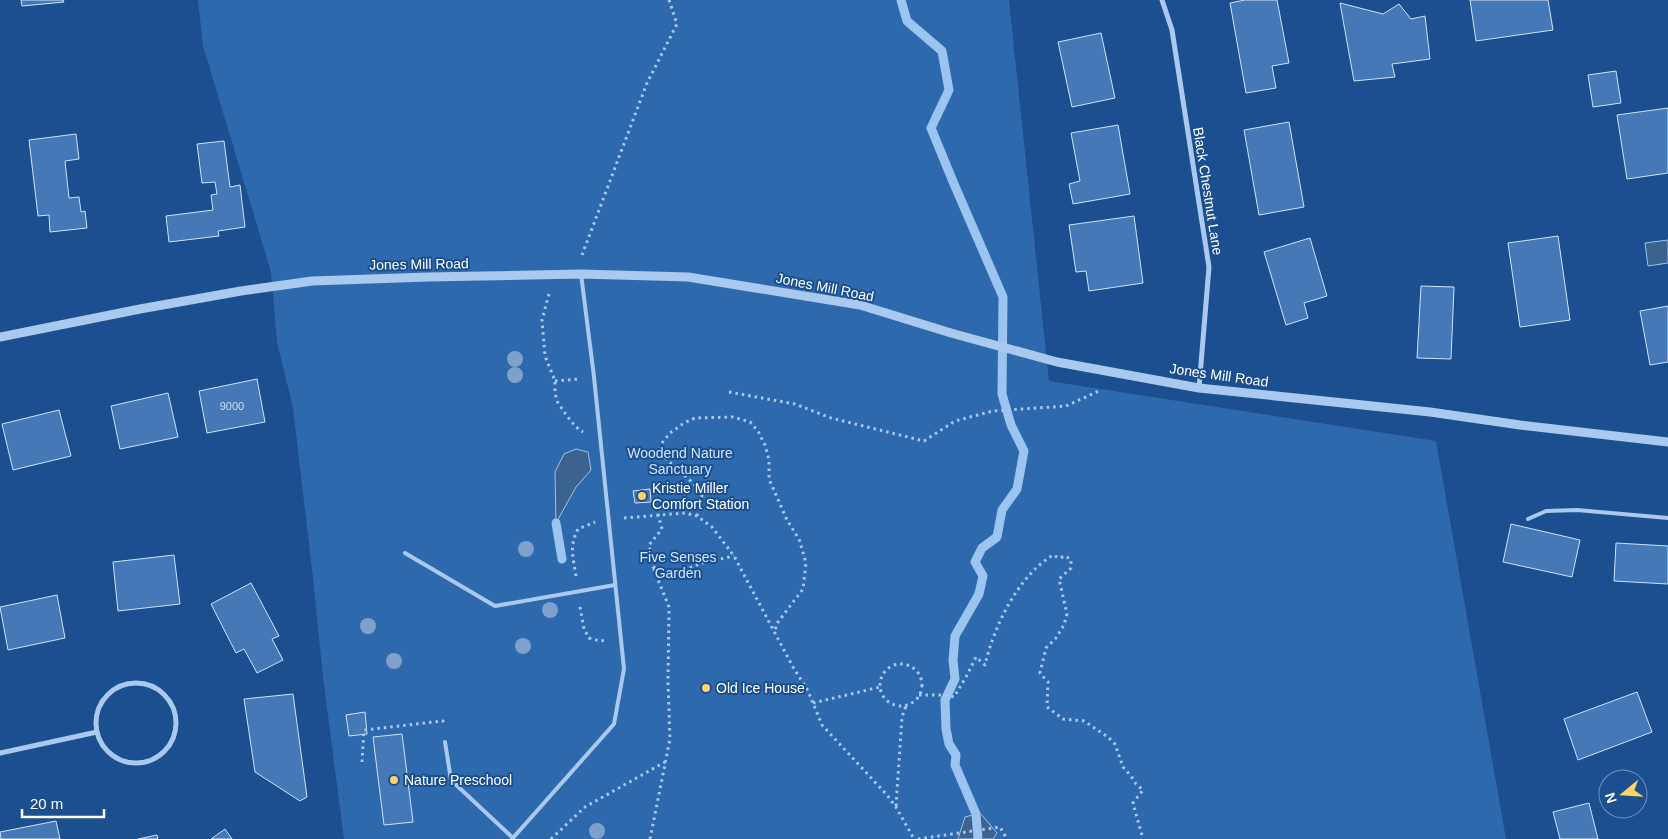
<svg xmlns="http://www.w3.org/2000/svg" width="1668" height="839" font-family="Helvetica,sans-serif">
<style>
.green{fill:#2e69ad}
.water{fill:#3c6290;stroke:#9cc4f0}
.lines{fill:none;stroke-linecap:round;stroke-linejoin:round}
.stream{stroke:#9cc4f0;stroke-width:9}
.building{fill:#4478b7;stroke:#cfe3fa}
.path{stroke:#a9c9ee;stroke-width:3;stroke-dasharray:2.5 4;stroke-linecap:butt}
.service{stroke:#a9c9ee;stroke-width:4}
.minor{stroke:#a9c9ee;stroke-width:5}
.tertiary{stroke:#a9c9ee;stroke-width:9}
.tree{fill:#7ea0ca}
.poi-dot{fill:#ffd166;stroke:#1b4f8f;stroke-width:2}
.labels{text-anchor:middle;stroke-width:4;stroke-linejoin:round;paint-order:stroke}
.number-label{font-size:11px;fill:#d0dded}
.street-label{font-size:14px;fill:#fff;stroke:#1b4f8f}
.park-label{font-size:14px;fill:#cfe3fa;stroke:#1b4f8f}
.poi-label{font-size:14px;fill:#fff;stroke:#1b4f8f;text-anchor:start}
</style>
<rect width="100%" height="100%" fill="#1b4f8f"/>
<polygon class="green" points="198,0 1009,0 1049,381 1436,441 1506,839 344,839 323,677 313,578 293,408 277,342 271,272 203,46"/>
<g class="water">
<polygon points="1668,240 1668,263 1648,266 1645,243"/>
<polygon points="576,449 588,452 591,470 576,487 556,523 555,472 564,454"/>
<polygon points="976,814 981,814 997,833 993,839 958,839 965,817"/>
</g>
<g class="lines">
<g class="stream">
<polyline points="901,0 907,21 942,51 949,90 931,128 954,184 1003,297 1002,394 1011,425 1024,451 1017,489 1002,510 997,537 982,548 975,562 983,576 979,594 955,636 953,660 955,679 945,700 946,729 949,744 956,755 955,765 976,814 978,839"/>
<polyline points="556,523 562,559"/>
</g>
</g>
<g class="building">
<polygon points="21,0 63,0 64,2 22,6"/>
<polygon points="1245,0 1277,0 1289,63 1272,66 1276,88 1246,93 1230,3"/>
<polygon points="1470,0 1548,0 1553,30 1476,41"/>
<polygon points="1340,3 1383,14 1399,4 1411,19 1425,16 1430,59 1392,64 1395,77 1354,81"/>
<polygon points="1101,33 1115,98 1072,107 1058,42"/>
<polygon points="1616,71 1621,103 1593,107 1588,75"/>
<polygon points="1668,108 1668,173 1627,179 1617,115"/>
<polygon points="1289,122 1304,207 1259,215 1244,130"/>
<polygon points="1118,125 1130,194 1073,204 1069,184 1080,181 1071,133"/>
<polygon points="76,134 79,159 65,161 69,198 79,197 81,212 85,211 87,228 50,232 49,215 38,216 29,140"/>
<polygon points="224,141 230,187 240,185 245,227 218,231 219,236 169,242 166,216 213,210 211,195 217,194 215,182 202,183 197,144"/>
<polygon points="1134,216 1143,283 1089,291 1086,271 1076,272 1069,225"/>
<polygon points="1558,236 1570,320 1520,327 1508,243"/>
<polygon points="1310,238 1327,296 1304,303 1308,318 1286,325 1264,252"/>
<polygon points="1421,286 1454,287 1451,359 1417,358"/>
<polygon points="1668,306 1668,362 1650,365 1640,311"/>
<polygon points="257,379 265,422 207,433 199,391"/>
<polygon points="168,393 178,437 120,449 111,406"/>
<polygon points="59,410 71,456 13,470 2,424"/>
<polygon points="650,489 651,502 635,503 633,491"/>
<polygon points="1511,524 1580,540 1572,577 1503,562"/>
<polygon points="1616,543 1668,546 1668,584 1614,581"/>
<polygon points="174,555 180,604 118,611 113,562"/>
<polygon points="251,583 279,636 272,639 283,660 257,673 244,649 236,653 211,604"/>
<polygon points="57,595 65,638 8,650 0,607"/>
<polygon points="1637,692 1652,732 1578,760 1564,719"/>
<polygon points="293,694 307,797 300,801 255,772 244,699"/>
<polygon points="365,712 367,734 349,736 346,715"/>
<polygon points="402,734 413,822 384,825 373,737"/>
<polygon points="1589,803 1598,839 1560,839 1553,812"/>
<polygon points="56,821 60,839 1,839 0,832"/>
<polygon points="225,829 232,839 211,839"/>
<polygon points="157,835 158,839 138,839"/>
</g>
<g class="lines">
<g class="path">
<polyline points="582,255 647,83 677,24 669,0"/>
<polyline points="549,294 542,320 545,356 555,381 555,394 558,403 567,416 576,427 583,432"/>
<polyline points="555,381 579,379"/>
<polyline points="729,392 795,404 831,418 924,441 955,421 993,411 1066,406 1101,390"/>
<polyline points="658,514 662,529 649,545 653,567 674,574 702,563 734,556"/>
<polyline points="697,516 702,496 694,484 664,457 660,450 661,444 670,433 684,423 695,418 733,417 750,422 758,431 765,445 769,460 769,479 787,520 799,539 806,563 803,589 778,622 774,632"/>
<polyline points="624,518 685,513 697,516 712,527 734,556 793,667 808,691 822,725 887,795 896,807 914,839"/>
<path d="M576 576C573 556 569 547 578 529L595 522"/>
<polyline points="580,607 584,629 589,638 600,641 607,640"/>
<circle cx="901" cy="685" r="21"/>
<path d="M919 695H947L954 697 966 677 976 657 985 665C994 626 1018 576 1053 555L1059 558 1066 556 1071 560V568L1059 579 1067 614 1064 625 1056 638 1046 648 1040 673 1048 682 1047 707 1063 719 1084 721 1108 737 1115 744 1123 767 1131 776 1136 784 1143 790 1133 803 1143 839"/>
<polyline points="813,703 880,687"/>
<polyline points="362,762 364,730 443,721 444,726"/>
<polyline points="896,806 902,717 906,706"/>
<polyline points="551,839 585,807 665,762"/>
<polyline points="650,839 670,739 668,682 669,607 653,567"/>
<polyline points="918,839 1000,827 1007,839"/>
</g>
<g class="service">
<polyline points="1528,519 1546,511 1577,510 1668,518"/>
<polyline points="405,553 495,606 615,585"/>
<polyline points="445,742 451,780 513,838"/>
<polyline points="512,839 614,724 624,669 594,377 581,274"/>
</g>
<g class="minor">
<polyline points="1162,0 1172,30 1209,267 1199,388"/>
<circle cx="136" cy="723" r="40"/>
<polyline points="0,753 97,732"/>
</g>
<polyline class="tertiary" points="0,337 140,309 241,291 312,281 428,277 581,274 688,277 860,305 951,333 1057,362 1199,388 1430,412 1520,425 1668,442"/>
</g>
<g class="tree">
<circle cx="515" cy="359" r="8"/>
<circle cx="515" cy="375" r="8"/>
<circle cx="526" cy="549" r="8"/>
<circle cx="550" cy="610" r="8"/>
<circle cx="368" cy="626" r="8"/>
<circle cx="523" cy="646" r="8"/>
<circle cx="394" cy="661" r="8"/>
<circle cx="597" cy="831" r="8"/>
</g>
<g class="poi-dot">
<circle cx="642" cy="496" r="5"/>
<circle cx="706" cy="688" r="5"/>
<circle cx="394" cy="780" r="5"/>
</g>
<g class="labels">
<g class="number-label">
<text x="232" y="410">9000</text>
</g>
<g class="street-label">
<text transform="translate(1208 191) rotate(81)" y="5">Black Chestnut Lane</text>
<text transform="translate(419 264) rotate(-1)" y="5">Jones Mill Road</text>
<text transform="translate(825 287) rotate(11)" y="5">Jones Mill Road</text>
<text transform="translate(1219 375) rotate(8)" y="5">Jones Mill Road</text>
</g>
<g class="park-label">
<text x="680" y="458">Woodend Nature<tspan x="680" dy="16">Sanctuary</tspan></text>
<text x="678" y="562">Five Senses<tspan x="678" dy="16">Garden</tspan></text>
</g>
<g class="poi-label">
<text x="652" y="493">Kristie Miller<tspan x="652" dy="16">Comfort Station</tspan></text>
<text x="716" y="693">Old Ice House</text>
<text x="404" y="785">Nature Preschool</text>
</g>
</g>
<g transform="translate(1623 794) rotate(252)"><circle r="24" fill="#1b4f8f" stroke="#7695bc"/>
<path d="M0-4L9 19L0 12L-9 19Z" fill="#ffd166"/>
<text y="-8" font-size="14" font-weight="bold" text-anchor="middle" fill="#ffffff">N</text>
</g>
<path d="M22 809v8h82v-8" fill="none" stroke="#ffffff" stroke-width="2.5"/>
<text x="30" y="809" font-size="15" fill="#ffffff" stroke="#1b4f8f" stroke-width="4" paint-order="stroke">20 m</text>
</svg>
